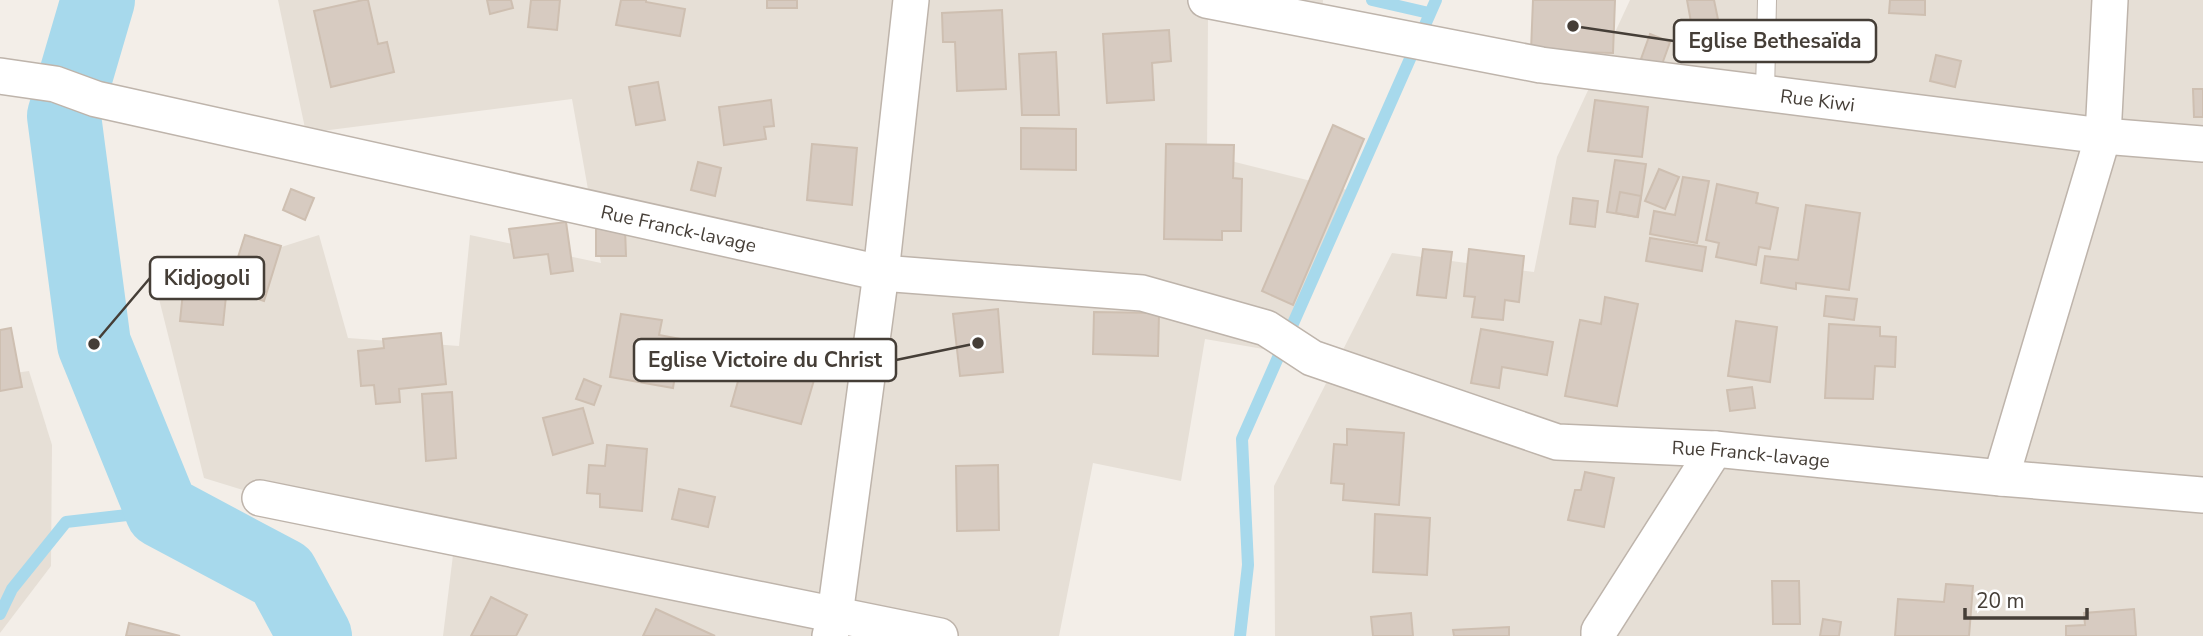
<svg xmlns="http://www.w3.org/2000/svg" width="2203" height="636" font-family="'Nunito Sans',sans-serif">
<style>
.residential{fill:#e6dfd6}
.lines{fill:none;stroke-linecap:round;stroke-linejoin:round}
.stream{stroke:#a7d9ec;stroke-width:12}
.river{stroke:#a7d9ec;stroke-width:74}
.building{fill:#d7cbc1;stroke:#cebfb1;stroke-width:2}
.service-casing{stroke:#beb4ab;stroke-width:20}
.minor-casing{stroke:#beb4ab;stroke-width:38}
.service{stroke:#fff;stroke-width:18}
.minor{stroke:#fff;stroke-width:35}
.labels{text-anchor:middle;stroke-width:5;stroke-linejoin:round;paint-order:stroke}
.street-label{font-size:19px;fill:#453e37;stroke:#fff}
.leader{fill:none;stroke:#453e37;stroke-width:2.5}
.callout-dot{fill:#453e37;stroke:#fff;stroke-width:2.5}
.callout{fill:#fff;stroke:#453e37;stroke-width:2.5}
.callout-label{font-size:21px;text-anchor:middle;font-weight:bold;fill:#453e37}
</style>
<rect width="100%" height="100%" fill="#f3eee8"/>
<g class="residential">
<polygon points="278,0 1323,0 1320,40 1208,18 1207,155 1351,191 1287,353 1205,339 1181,481 1093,463 1059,636 443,636 453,555 204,478 156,287 319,235 348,338 459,346 470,235 601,263 572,99 306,133"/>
<polygon points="1630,0 2203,0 2203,636 1275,636 1274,486 1392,253 1534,272 1557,157"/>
<polygon points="29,371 52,445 51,566 0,633 0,375"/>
</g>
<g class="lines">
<g class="stream">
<polyline points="1372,0 1429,13"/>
<polyline points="0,614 12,589 66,522 162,511"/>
<polyline points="1240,636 1248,565 1242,439 1436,0"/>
</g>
<polyline class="river" points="98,0 64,116 94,344 162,511 282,575 315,636"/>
</g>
<g class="building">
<polygon points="363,0 368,0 378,44 387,42 394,72 331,87 314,11"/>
<polygon points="487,0 511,0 513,8 490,14"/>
<polygon points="531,0 560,0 557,30 528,27"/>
<polygon points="621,0 646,0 646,2 685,9 680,36 616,25"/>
<rect x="767" y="0" width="30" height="8"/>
<polygon points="1533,0 1615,0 1613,53 1531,51"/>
<polygon points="1687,0 1714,0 1722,39 1695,44"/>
<polygon points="1890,0 1925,0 1925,15 1889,13"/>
<polygon points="1002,10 1006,89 957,91 955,42 943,42 942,13"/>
<polygon points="1169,30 1171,61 1152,63 1154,100 1107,103 1103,34"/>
<polygon points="1650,34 1670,42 1661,67 1641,59"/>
<polygon points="1056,52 1059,115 1022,115 1019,54"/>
<polygon points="1936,55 1961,61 1955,87 1930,81"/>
<polygon points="658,82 665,120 636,125 629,87"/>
<polygon points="2193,89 2203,89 2203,117 2194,117"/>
<polygon points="771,100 774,126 764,127 766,139 724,145 719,107"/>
<polygon points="1595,100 1648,107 1642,157 1588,151"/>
<polygon points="1333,125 1364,139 1293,305 1262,291"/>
<polygon points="1021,128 1076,129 1076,170 1021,169"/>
<polygon points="812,144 857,148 852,205 807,200"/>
<polygon points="1166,144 1234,145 1233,178 1242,179 1241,231 1222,231 1222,240 1164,239"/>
<polygon points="1615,160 1646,164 1638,217 1607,212"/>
<polygon points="698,162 721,168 715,196 691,190"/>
<polygon points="1659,169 1679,177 1665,209 1645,201"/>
<polygon points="1683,177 1709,181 1697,243 1650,234 1654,211 1675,215"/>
<polygon points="1717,184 1758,193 1756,203 1778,208 1770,249 1759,247 1756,265 1716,257 1719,243 1706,240"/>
<polygon points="291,189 314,198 305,220 283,210"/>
<polygon points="1620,192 1641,196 1637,217 1616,213"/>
<polygon points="1573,198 1598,201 1595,227 1570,224"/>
<polygon points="1806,205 1860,213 1849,290 1796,283 1796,289 1761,283 1765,256 1798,260"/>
<polygon points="566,222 573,271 551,274 548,254 514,258 509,229"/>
<polygon points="596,228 625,228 626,256 596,256"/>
<polygon points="245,235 281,246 264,301 228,289"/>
<polygon points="1650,238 1706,247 1702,271 1646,261"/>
<polygon points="1423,249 1452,252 1446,298 1417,295"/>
<polygon points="1469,249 1524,256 1519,302 1505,300 1503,320 1472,317 1475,297 1464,296"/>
<polygon points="183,292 226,296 223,325 180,321"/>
<polygon points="1826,296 1857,299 1854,320 1824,316"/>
<polygon points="1605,297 1638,304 1617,406 1565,396 1580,320 1601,324"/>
<polygon points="998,309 1003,372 960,376 953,314"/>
<polygon points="1094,312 1159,313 1158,356 1093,354"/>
<polygon points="621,314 662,320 659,335 681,339 673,388 610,377"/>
<polygon points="1736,321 1777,327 1770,382 1728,376"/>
<polygon points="1829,324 1880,327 1880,336 1896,337 1895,367 1875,366 1873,399 1825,398"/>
<polygon points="11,328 22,387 0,391 0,330"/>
<polygon points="1481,329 1553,342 1547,375 1502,367 1499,388 1471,383"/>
<polygon points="441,333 446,384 399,389 400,402 376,404 374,385 361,386 358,351 384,348 383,339"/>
<polygon points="744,360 814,380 801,424 731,406"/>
<polygon points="584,379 601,386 594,405 576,399"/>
<polygon points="1752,387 1755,408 1730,411 1727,390"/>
<polygon points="452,392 456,458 426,461 422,394"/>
<polygon points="583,408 593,443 553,455 543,418"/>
<polygon points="1347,429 1404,433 1399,505 1343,500 1344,484 1331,483 1334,444 1347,445"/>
<polygon points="607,445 647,449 642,511 600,507 600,494 587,493 589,465 605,466"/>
<polygon points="998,465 999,530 957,531 956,466"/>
<polygon points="1585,472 1614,478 1604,527 1568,520 1575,490 1581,490"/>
<polygon points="679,489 715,497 708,527 672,519"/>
<polygon points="1375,514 1430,518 1427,575 1373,572"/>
<polygon points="1772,581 1799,581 1800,624 1773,624"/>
<polygon points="1946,584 1973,586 1969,636 1895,636 1898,599 1944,602"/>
<polygon points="491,597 527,615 516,636 471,636"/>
<polygon points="656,609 715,636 643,636"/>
<polygon points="2134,609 2136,636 2066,636 2066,626 2085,625 2084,613"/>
<polygon points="1411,613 1413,636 1373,636 1371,617"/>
<polygon points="1823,619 1841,622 1839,636 1820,636"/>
<polygon points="129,623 180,636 126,636"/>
<polygon points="1509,627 1509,636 1454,636 1453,630"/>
</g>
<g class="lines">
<g class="service-casing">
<polyline id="service" points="1765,93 1767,0"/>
</g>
<g class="minor-casing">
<g id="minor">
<path id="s1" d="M1206 0 1541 65 2103 136 2203 144"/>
<path id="s2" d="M0 76 55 84 96 99 881 273 1142 293 1266 328 1312 358 1557 442 1715 449 2001 478 2203 495"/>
<polyline points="2001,478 2103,136 2110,0"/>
<polyline points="260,498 940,636"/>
<polyline points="830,636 835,615 881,273 911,0"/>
<polyline points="1599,636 1599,631 1715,449"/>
</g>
</g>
<use href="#service" class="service"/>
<use href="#minor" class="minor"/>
</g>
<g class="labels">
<g class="street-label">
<text dy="7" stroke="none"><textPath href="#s1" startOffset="620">Rue Kiwi</textPath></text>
<text dy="7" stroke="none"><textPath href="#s2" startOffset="696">Rue Franck-lavage</textPath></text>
<text dy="7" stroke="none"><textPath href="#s2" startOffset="1802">Rue Franck-lavage</textPath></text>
</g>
</g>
<path class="leader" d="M1573 26L1674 41M94 344L150 278M978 343L896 360"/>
<g class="callout-dot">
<circle cx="1573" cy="26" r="7"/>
<circle cx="94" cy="344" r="7"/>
<circle cx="978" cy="343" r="7"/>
</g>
<g class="callout">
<rect x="1674" y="20" width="202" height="42" rx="7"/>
<rect x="150" y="257" width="114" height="42" rx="7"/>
<rect x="634" y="339" width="262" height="42" rx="7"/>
</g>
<g class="callout-label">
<text x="1775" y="48">Eglise Bethesaïda</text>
<text x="207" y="285">Kidjogoli</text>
<text x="765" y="367">Eglise Victoire du Christ</text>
</g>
<path d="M1965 608v10h122v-10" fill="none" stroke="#453e37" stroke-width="3.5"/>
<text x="1976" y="608" font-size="21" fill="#453e37" stroke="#ffffff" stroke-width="5" paint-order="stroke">20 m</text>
</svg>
